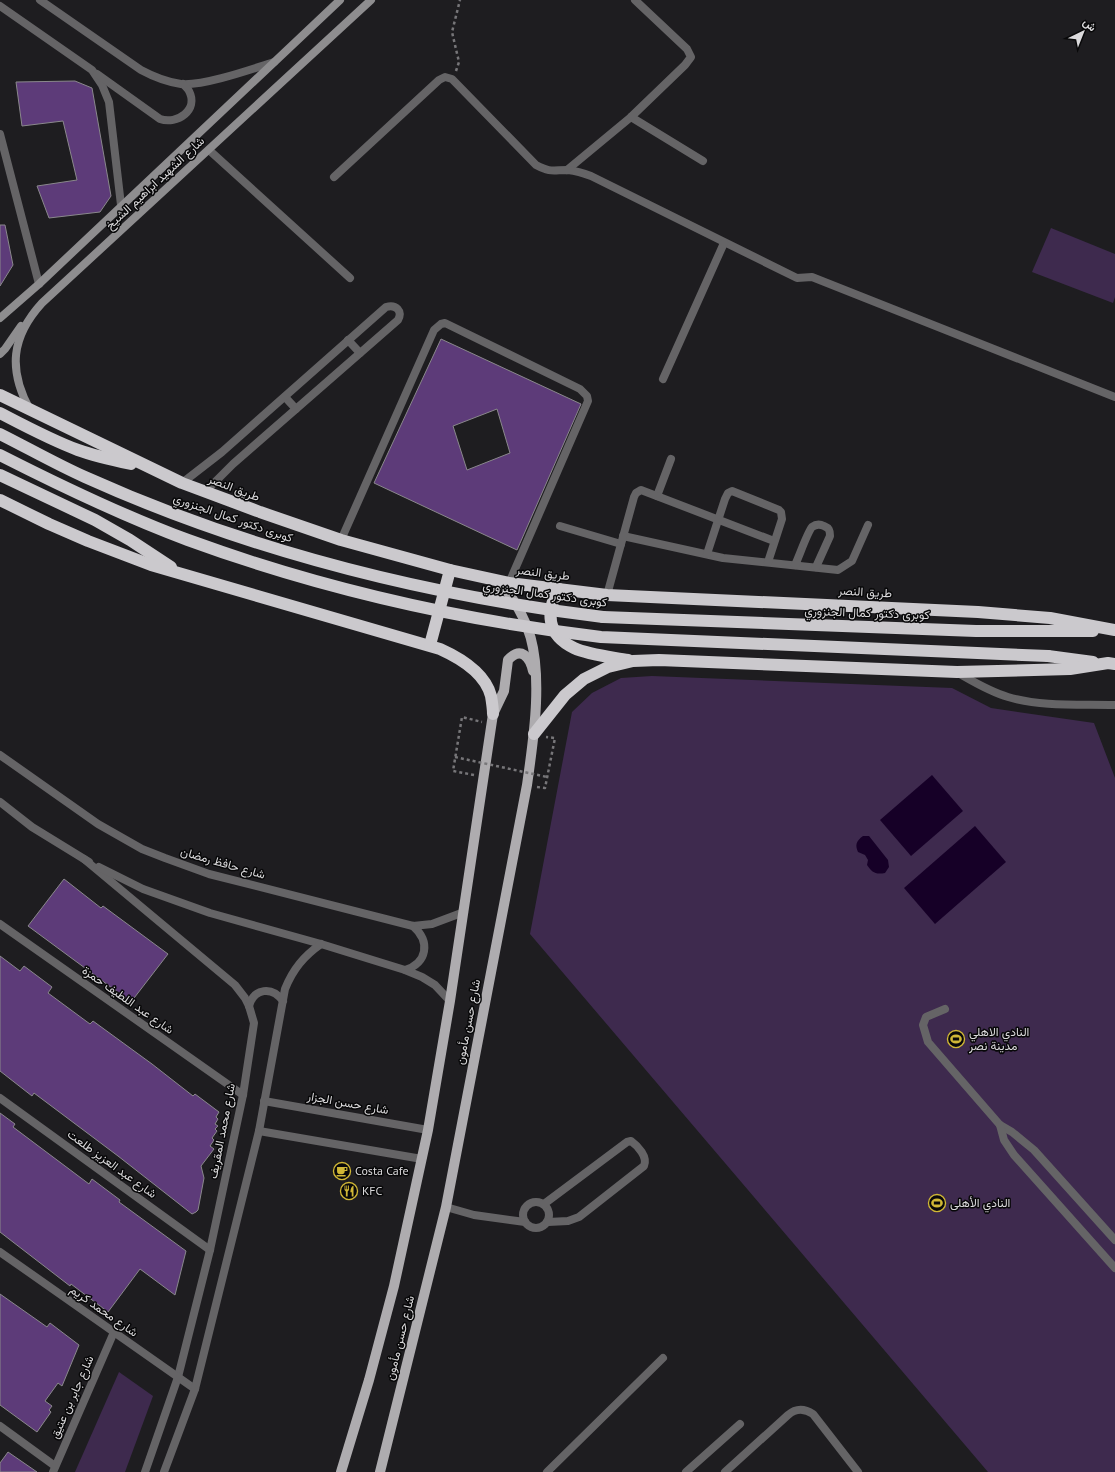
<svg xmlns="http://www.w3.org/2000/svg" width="1115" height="1472" font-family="'PT Sans',Vazirmatn,sans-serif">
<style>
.green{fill:#3e2a4e}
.water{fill:#160027}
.building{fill:#5d3b79;stroke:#8a888c;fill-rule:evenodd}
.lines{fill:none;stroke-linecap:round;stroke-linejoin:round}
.path{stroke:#777679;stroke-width:2.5;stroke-dasharray:3 3;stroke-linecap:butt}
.lane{stroke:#656466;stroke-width:8}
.street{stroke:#656466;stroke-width:8}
.secondary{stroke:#8e8d8f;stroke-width:8}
.primary{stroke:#aeacaf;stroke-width:10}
.highway{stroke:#cbc9cd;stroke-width:12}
.path-bridge{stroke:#777679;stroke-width:2.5;stroke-dasharray:3 3;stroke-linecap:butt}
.highway-bridge{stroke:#cbc9cd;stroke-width:12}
.labels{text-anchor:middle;stroke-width:3;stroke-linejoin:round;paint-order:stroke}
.street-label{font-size:12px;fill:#dbdadc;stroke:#080809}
.poi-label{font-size:12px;fill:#dbdadc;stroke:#080809;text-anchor:start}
</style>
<rect width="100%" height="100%" fill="#1e1d20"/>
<g class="green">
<polygon points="1051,228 1115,254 1115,297 1113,303 1032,272"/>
<polygon points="652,676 952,688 991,708 1094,723 1115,778 1115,1472 988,1472 530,934 572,712 592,693 621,678"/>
<polygon points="119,1372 153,1396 125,1472 75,1472"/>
</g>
<g class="water">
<polygon points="932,775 963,811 911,856 880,820"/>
<polygon points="975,826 1006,862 935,924 904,888"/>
<path d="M863 836H869L888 860 889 867 885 873C875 875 872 872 867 865L868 860 865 855 858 852C855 845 856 841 863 836Z"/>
</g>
<g class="building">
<polygon points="75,81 92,88 111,196 100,212 49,218 37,186 77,180 63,121 22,126 16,82"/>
<polygon points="0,225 5,225 13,265 0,286"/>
<path d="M441 339 581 404 517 550 374 483ZM497 409 510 453 467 470 453 426Z"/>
<polygon points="64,879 101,908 103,906 168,954 131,1002 28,926"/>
<polygon points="0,956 20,971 24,966 52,987 48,993 90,1024 93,1021 152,1064 193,1096 195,1094 219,1112 216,1117 218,1119 215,1124 218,1126 215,1129 217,1131 212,1138 214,1140 210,1146 214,1149 201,1166 204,1178 198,1210 196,1212 192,1214 118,1156 34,1093 32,1096 0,1071"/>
<polygon points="0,1113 15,1124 13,1127 89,1184 92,1179 120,1200 119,1202 186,1251 175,1295 140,1269 108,1312 71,1284 70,1286 0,1232"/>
<polygon points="0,1294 47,1327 50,1323 79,1345 62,1386 58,1383 45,1401 52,1406 49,1410 51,1412 37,1432 0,1405"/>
<polygon points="8,1452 37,1472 0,1472 0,1463"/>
</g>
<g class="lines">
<g class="path">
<polyline points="456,71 459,62 452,32 460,0"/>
<polyline points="474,775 453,771 462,717 482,722"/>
<polyline points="537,787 545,788 555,738 546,737"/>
</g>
<g class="lane">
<polyline points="631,117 703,161"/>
<polyline points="209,150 350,278"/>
<polyline points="567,170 631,117 685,65 691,57 687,49 635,0"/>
<path d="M334 177 439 80 445 77 452 79 536 165C551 173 553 170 568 170 576 171 583 173 591 176L797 278 812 277 1115 397"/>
<polyline points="348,340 360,353"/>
<polyline points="663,379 724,243"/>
<polyline points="285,397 296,409"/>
<path d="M182 483 222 452 386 307C396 304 403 311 398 320L233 464 205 492"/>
<polyline points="657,496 671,459"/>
<polyline points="560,526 621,544"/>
<polyline points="623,536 723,558 838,570 852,561 868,525"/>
<polyline points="341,540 434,330 441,324 445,323 580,389 587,396 588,401 509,583"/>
<polyline points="707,554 725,499 728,493 732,491 779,510 781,512 782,519 768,562"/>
<path d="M795 565C799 557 807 533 812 527 816 524 820 524 824 526 829 528 830 530 830 536L816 567"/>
<polyline points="607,595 634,497 636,493 641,490 774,541"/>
<path d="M958 673C974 682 990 692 1008 697 1042 707 1080 704 1115 705"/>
<polyline points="945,1009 926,1017 923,1025 928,1042 1000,1125 1012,1132 1034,1150 1115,1240"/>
<polyline points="1000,1125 1004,1140 1014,1155 1115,1268"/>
<circle cx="536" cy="1215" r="13"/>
<path d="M544 1204 627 1142 631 1141C638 1146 648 1157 644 1166L579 1217 568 1221 548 1222"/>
<polyline points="446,1207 474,1215 525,1222"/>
<polyline points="547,1472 663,1358"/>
<polyline points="686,1472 740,1424"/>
<path d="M725 1472 788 1415C796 1408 804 1408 813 1414L858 1472"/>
</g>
<g class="street">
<path d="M40 0 141 70C154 77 167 82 181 84 204 86 252 69 274 62"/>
<polyline points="0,6 92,70 102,85 109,102 121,205"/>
<path d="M97 74 160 119C177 125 199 110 189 91 188 89 185 86 183 84"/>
<polyline points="0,134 39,284"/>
<polyline points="0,755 98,824 142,849 165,858 209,874 413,926 432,924 464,912"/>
<polyline points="0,802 32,827 89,862"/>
<polyline points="84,859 235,985 245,998 249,1006 254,1023 243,1095 210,1250 178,1377 145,1472"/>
<polyline points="99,867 143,889 210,913 321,944 405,970 422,977 435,985 450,1001"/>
<polyline points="0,924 243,1095"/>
<path d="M405 970C427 963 431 942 413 926"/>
<path d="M249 1006C254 988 272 986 283 1001"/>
<polyline points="0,1098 210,1250"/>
<polyline points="264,1101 428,1130"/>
<polyline points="259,1131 422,1159"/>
<polyline points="0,1252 195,1389"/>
<polyline points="0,1426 55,1466"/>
<polyline points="53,1472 114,1332"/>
<path d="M164 1472 195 1389 259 1131 285 989C293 969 304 956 321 944"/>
</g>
<g class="secondary">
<polyline points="0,318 39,284 340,0"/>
<polyline points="0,354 5,349 21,326"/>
<path d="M30 410C8 370 11 337 42 303L371 0"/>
</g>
<g class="primary">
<path d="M341 1472 369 1380 394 1286 428 1130 450 1001 493 714 504 691 508 660C521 646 530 657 533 671"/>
<path d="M380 1472 446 1207 527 785C531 757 535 730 536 703 538 652 532 620 499 581"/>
</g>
<g class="highway">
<polyline points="0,395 182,483 260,512 341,540 450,570 509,583 607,595 978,612 1050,618 1115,630"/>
<path d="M0 413C25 426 51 440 78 450 95 456 113 460 131 464"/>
<polyline points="0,475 95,520 130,540 171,567"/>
<path d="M0 500 49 524 88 541 151 565 440 649C460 658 485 673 491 696 492 702 493 708 493 714"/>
<path d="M559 589C545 612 547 635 574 648 589 655 612 657 628 660"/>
<polyline points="603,617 976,631 1093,631"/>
<polyline points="430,645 450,570"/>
<polyline points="1048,656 1093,662"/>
<polyline points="534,734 565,695 584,679 608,667 633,661 659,660 957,672 1070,669 1108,663 1115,664"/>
</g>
<polyline class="path-bridge" points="455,757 547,777"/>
<g class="highway-bridge">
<path d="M0 434C28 448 56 464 85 477 249 551 425 595 603 617"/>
<path d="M0 455C61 486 123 516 188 540 322 589 460 620 601 637L1048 656"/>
</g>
</g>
<defs>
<g id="stadium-ring" transform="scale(0.9)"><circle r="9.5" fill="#080809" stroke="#d0b736" stroke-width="1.5"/><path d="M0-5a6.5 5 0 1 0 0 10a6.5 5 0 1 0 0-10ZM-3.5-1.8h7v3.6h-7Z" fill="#d0b736"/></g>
<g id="cafe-ring" transform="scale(0.9)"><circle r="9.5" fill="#080809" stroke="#d0b736" stroke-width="1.5"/><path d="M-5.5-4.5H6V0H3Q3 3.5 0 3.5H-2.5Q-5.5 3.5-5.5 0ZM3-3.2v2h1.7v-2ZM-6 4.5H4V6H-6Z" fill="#d0b736"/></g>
<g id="restaurant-ring" transform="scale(0.9)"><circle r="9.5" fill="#080809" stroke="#d0b736" stroke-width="1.5"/><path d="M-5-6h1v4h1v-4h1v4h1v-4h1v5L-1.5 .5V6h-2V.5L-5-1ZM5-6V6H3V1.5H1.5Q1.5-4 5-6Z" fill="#d0b736"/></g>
</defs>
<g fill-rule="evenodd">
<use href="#stadium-ring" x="956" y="1039"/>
<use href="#cafe-ring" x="342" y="1171"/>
<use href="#restaurant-ring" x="349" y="1191"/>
<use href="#stadium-ring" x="937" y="1203"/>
</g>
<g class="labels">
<g class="street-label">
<text transform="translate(155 183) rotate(-43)" y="4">شارع الشهيد ابراهيم الشيخ</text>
<text transform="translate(234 488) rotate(21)" y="4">طريق النصر</text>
<text transform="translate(233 518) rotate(19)" y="4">كوبرى دكتور كمال الجنزوري</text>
<text transform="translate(543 573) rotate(7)" y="4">طريق النصر</text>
<text transform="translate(865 592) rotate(3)" y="4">طريق النصر</text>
<text transform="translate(545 594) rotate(8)" y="4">كوبرى دكتور كمال الجنزوري</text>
<text transform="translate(867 613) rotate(2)" y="4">كوبرى دكتور كمال الجنزوري</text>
<text transform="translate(223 863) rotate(16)" y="4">شارع حافظ رمضان</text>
<text transform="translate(128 1000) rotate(35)" y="4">شارع عبد اللطيف حمزة</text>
<text transform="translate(468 1022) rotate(-79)" y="4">شارع حسن مأمون</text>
<text transform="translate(348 1103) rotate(10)" y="4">شارع حسن الجزار</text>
<text transform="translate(222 1131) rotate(-79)" y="4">شارع محمد المقريف</text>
<text transform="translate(112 1164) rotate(36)" y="4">شارع عبد العزيز طلعت</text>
<text transform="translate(104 1311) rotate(35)" y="4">شارع محمد كريم</text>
<text transform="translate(400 1338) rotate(-76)" y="4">شارع حسن مأمون</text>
<text transform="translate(72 1397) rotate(-66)" y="4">شارع جابر بن عتيق</text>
</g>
<g class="poi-label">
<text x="969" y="1036">النادي الاهلي<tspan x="969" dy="14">مدينة نصر</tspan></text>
<text x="355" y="1175">Costa Cafe</text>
<text x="362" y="1195">KFC</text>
<text x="950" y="1207">النادي الأهلى</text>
</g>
</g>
<g transform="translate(1083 32) rotate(43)" stroke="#080809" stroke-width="3" paint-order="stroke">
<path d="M0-3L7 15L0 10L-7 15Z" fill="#dbdadc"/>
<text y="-6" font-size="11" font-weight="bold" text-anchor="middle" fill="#dbdadc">ش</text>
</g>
</svg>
